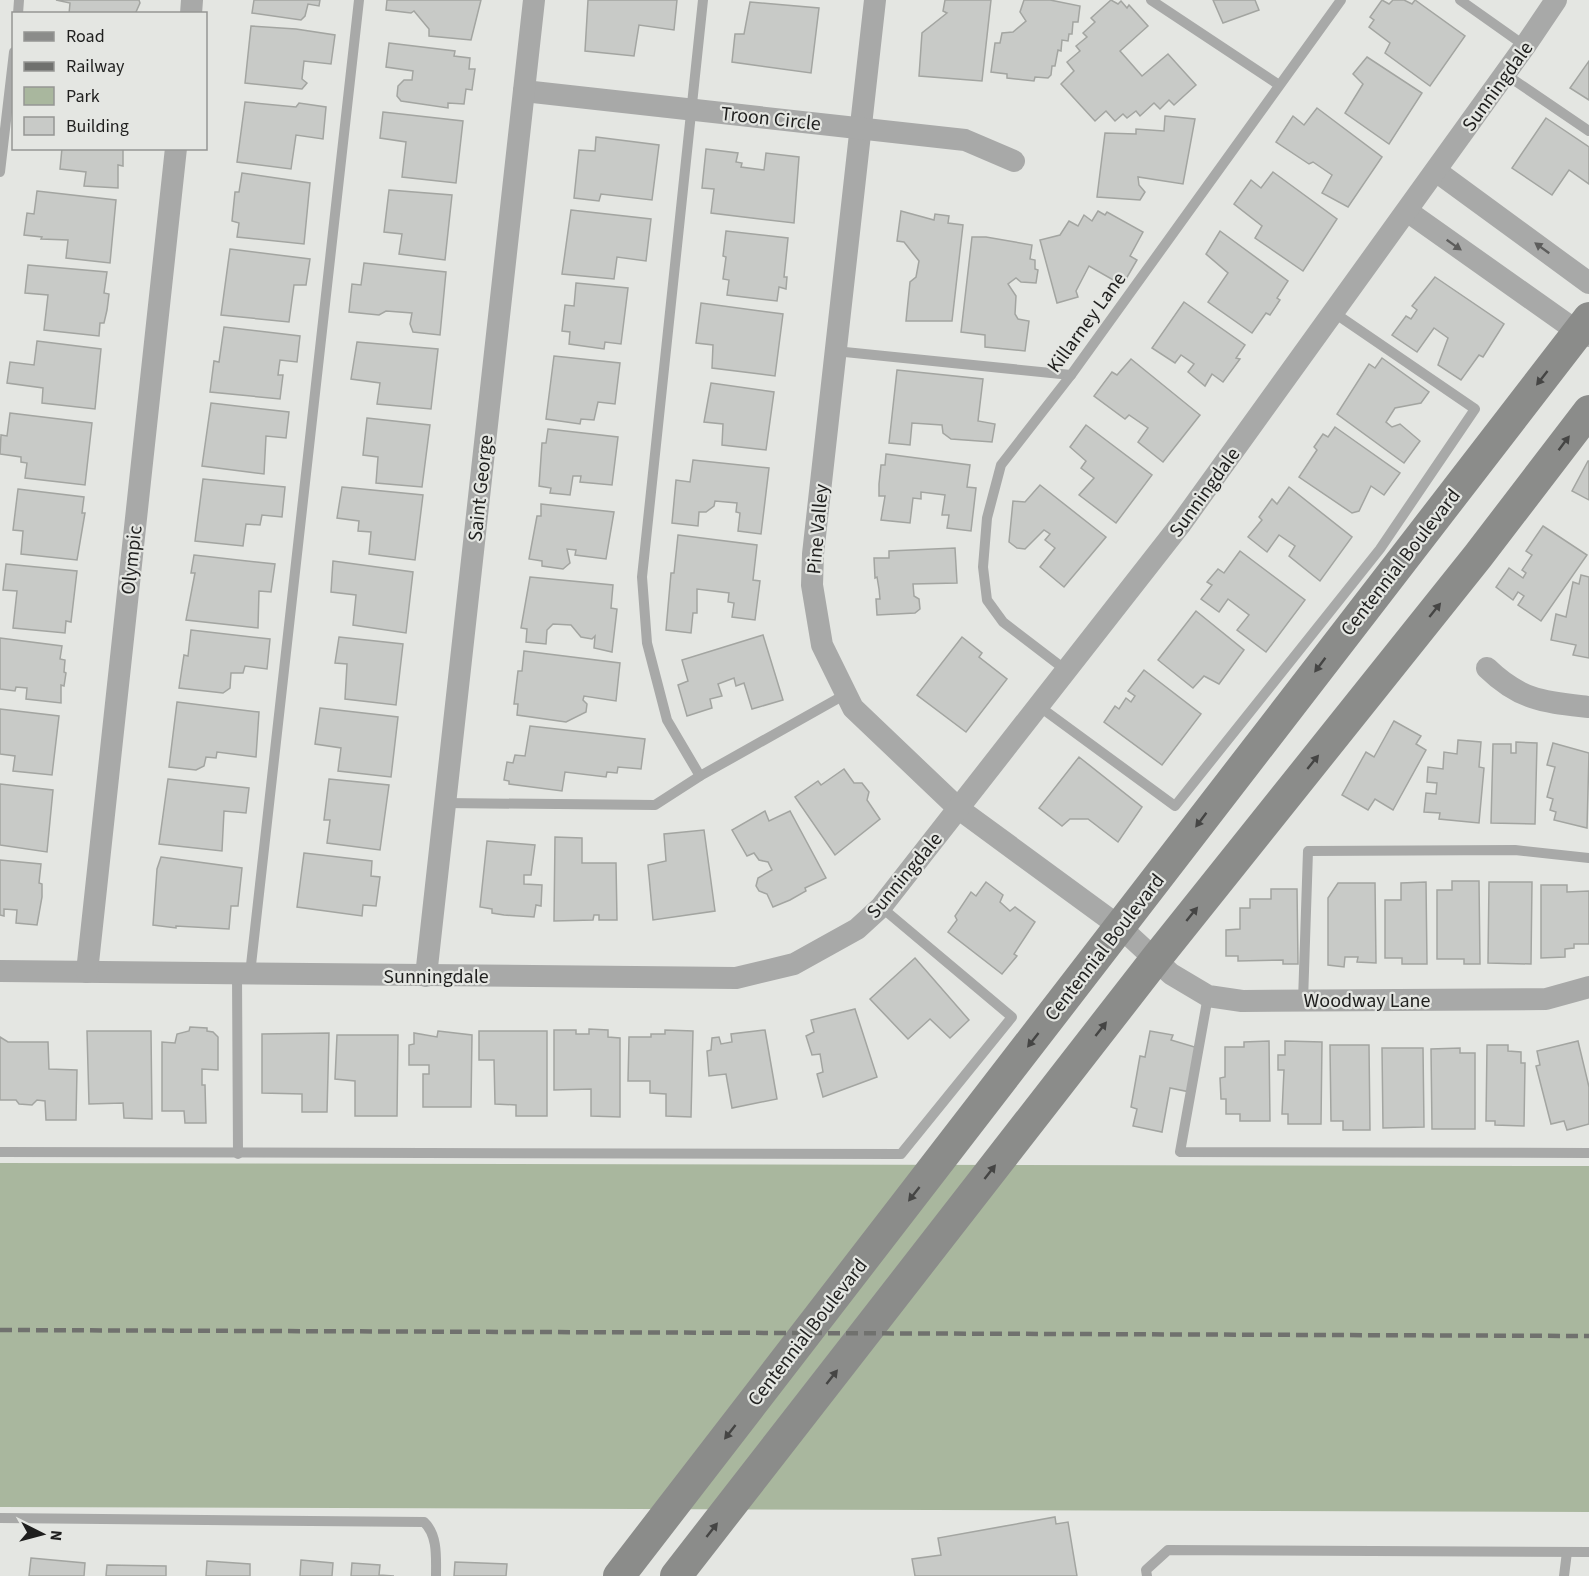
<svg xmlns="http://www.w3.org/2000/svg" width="1589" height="1576" font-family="'Source Sans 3',sans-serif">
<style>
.green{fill:#a9b79e}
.building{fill:#c8cac7;stroke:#a3a5a1;stroke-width:1.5}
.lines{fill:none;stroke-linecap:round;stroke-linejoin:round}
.lane{stroke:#a8a9a8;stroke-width:10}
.street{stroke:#a8a9a8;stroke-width:22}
.secondary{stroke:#8b8c8a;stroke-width:32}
.rail{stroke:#70716e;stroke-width:4.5;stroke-dasharray:12 6;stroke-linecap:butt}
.oneway{fill:#5d5d5c}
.oneway2{fill:#454544}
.labels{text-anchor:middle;stroke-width:4.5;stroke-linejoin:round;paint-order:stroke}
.street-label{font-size:20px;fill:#1f1f1e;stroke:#e4e6e2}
</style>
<rect width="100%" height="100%" fill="#e4e6e2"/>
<polygon class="green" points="0,1163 1589,1166 1589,1512 0,1507"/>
<g class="building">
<polygon points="56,0 139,0 140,3 136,12 139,14 69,14 70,3"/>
<polygon points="254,0 320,0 319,6 308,4 305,16 301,20 252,13"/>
<polygon points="387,0 481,0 471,40 429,36 429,29 414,11 411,13 386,10"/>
<polygon points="588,0 677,0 674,30 639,25 634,56 585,51"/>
<polygon points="945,0 991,0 982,81 919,76 922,33 947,13 943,11"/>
<polygon points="1024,0 1050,0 1080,6 1078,22 1073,22 1072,34 1069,34 1068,41 1062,40 1061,51 1058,50 1055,66 1052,66 1051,75 1048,78 1035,77 1034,81 1007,78 1007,74 991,72 995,43 1000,43 1002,33 1013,32 1026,21 1020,12"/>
<polygon points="1111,0 1118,4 1121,1 1127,8 1129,5 1148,26 1120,51 1142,76 1168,54 1196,85 1174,105 1169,100 1160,109 1154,103 1140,116 1136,111 1127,118 1123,114 1115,121 1106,111 1095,121 1061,84 1074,71 1067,62 1080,51 1076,46 1087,37 1083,33 1095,22 1091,18"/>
<polygon points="1213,0 1255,0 1259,10 1223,23"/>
<polygon points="1382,0 1389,4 1393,0 1404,0 1412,4 1415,0 1465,36 1430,86 1385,53 1390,43 1369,27 1374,20 1370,17"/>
<polygon points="750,2 819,8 811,73 732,62 735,34 744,34"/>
<polygon points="251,26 296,29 335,35 331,64 304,61 302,79 307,83 302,89 245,83"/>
<polygon points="389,43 455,51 454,56 470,58 469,69 475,69 472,90 466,89 464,104 448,103 448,108 401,101 397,96 398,86 404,80 412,80 413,71 386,67"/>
<polygon points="1367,57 1422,93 1389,144 1345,113 1363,84 1353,74"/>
<polygon points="1589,61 1589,100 1570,88"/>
<polygon points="245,102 296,107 299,103 326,107 323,139 296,135 291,169 237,162"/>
<polygon points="1317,108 1382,157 1348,207 1322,193 1332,175 1313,162 1309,164 1276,142 1293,116 1304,125"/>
<polygon points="383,112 463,121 456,183 402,177 406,142 380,138"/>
<polygon points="1165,116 1195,119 1183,184 1138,177 1139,185 1145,192 1140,200 1097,197 1105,133 1136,134 1136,129 1164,131"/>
<polygon points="1546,118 1589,147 1589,184 1569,170 1552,195 1512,168"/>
<polygon points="596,137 659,145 652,200 601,194 599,201 574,198 579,150 595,151"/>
<polygon points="62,148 123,148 123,166 118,165 118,188 84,186 86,172 60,169"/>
<polygon points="706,149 738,153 736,162 742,163 741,167 764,170 766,153 799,157 794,223 711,213 714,189 702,188"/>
<polygon points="1273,172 1337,219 1303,271 1255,238 1262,226 1234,204 1251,180 1261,188"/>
<polygon points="242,173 310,183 304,244 237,237 239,223 232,221 235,192 239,192"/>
<polygon points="389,190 452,195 445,260 399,254 402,234 384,232"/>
<polygon points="37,191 116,200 110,263 66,258 68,240 41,239 42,237 24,235 27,213 34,214"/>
<polygon points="571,210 651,219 646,261 617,257 614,279 562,274"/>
<polygon points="901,211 934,220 935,214 949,216 948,223 963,225 952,321 906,321 910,282 916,277 919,261 904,242 897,241"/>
<polygon points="1098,211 1105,215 1107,212 1143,232 1130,256 1137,260 1126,279 1119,276 1115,281 1089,266 1076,291 1078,297 1057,303 1040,240 1060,235 1069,221 1078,226 1084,215 1092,221"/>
<polygon points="726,231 788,238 784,277 787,277 786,289 779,287 777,301 727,295 729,280 723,279 726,257 723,256"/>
<polygon points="1220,231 1288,281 1277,298 1280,300 1270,315 1266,313 1252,333 1208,302 1228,273 1206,254"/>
<polygon points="972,237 986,237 1032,245 1030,259 1035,260 1035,269 1038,270 1036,283 1021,282 1016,278 1008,284 1016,296 1015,314 1018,319 1029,321 1025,351 985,347 985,335 961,332"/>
<polygon points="230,249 310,259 306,285 294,285 289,322 221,315"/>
<polygon points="364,263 446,272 440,335 413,332 410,324 412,313 386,311 379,315 349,312 352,284 361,285"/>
<polygon points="28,265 107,272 104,293 109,294 107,310 104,323 100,323 99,336 44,330 48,295 25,293"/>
<polygon points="1435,277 1504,324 1483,357 1479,355 1461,380 1438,365 1448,338 1434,328 1417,352 1392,335 1406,316 1411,319 1417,310 1412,306"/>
<polygon points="576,283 628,288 621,344 605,342 604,349 569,344 570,332 562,331 565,305 574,306"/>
<polygon points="1184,302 1245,345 1236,358 1240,359 1223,382 1212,374 1205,386 1188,372 1194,364 1181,355 1175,363 1152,348"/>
<polygon points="701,303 783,314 775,376 712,368 713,345 696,343"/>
<polygon points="224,327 300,336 297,362 280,360 278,375 283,375 280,399 210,392 214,361 219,362"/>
<polygon points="37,341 101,349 95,409 42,403 43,388 7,383 10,362 34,365"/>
<polygon points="357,342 438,349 431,409 377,404 380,383 351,379"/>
<polygon points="554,356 620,363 615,404 598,402 594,420 581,419 580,424 546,419"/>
<polygon points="1382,358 1429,392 1421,403 1395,408 1386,422 1392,427 1400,424 1420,441 1404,463 1337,414 1369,364 1375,368"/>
<polygon points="1131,359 1200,415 1163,462 1138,442 1148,428 1129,415 1125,419 1094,396 1112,372 1117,375"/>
<polygon points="897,370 983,379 978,421 995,424 992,442 951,439 943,433 942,425 912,423 910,445 889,443"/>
<polygon points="711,383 774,392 766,450 722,445 723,424 704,422"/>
<polygon points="211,403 289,412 286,438 266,436 264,474 202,466"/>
<polygon points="10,413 92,423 85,485 25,478 27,463 21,462 21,457 0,454 1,435 7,436"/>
<polygon points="367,418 430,425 422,487 376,483 378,457 363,455"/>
<polygon points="1086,425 1152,475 1116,523 1079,495 1094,478 1081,468 1086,461 1070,447"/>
<polygon points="1335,427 1400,473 1384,495 1371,486 1359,511 1352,513 1299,477 1317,450 1314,447 1323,434 1328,437"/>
<polygon points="548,429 618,437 612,485 580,482 581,476 573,476 570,495 550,493 551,488 539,486 542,443 546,443"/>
<polygon points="886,454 970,465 967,487 976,488 971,531 947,528 949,515 942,515 945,495 921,492 921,499 913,498 910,523 881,520 885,496 879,496 879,484 881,465 885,465"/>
<polygon points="693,460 769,468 761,534 738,531 740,513 736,512 737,503 715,501 714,506 706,512 699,512 698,526 672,523 676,480 690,482"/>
<polygon points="1588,461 1589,461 1589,500 1572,491"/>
<polygon points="203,479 285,487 282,517 262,515 260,525 246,524 243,546 195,541"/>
<polygon points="1040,485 1106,537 1064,587 1040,567 1055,548 1045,540 1050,534 1044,530 1025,549 1017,548 1009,542 1013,501 1025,502"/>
<polygon points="342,487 423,495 415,560 369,554 371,532 358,531 359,521 337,518"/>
<polygon points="1289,487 1352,537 1320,581 1289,556 1295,546 1279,535 1267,552 1248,537 1262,520 1259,517 1272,499 1277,504"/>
<polygon points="18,489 84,497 82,513 85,513 77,560 21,554 23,531 13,530"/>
<polygon points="541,504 614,512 606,559 575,555 576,550 567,549 570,563 563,569 542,566 542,561 529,559 537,516 541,516"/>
<polygon points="1543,526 1587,555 1541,621 1518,605 1524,596 1518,592 1513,600 1496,587 1509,568 1523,578 1526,573 1522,570 1532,555 1526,551"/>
<polygon points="678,535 757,545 753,580 760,581 755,620 732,617 734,603 728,602 729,593 697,589 697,613 693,613 691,633 666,630 671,573 674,573"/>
<polygon points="955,548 957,583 913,584 914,596 919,599 920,609 915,613 877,615 876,599 880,599 879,589 877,577 875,578 874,558 889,558 889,551"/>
<polygon points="1240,551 1305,600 1266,652 1237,630 1249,615 1228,599 1219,612 1201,599 1212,585 1207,582 1218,569 1224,573"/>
<polygon points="194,555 275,564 271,592 259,591 258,628 186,620 195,573 191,573"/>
<polygon points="333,561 413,572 406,633 353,625 356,595 331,592"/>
<polygon points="6,564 77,571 71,622 66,621 65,633 13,628 17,591 3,590"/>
<polygon points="1581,575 1589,577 1589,658 1573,655 1576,645 1551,640 1556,614 1566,617 1573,582 1579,584"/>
<polygon points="530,577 613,585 611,608 617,609 612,652 594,648 595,636 592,639 581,637 571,625 553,624 547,630 546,644 526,642 527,629 521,628"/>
<polygon points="1196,611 1244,650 1219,684 1204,676 1193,688 1158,660"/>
<polygon points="191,630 270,639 267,669 245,666 243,673 231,673 230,688 223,693 179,688 184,655 188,656"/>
<polygon points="763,635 783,700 752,709 744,683 736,686 734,678 718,684 722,696 710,699 712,708 687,716 678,685 688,681 682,660"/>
<polygon points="339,637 403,644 396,705 345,699 347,664 335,663"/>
<polygon points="962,637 982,653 979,657 1007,679 966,732 917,695"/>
<polygon points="0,638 62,646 60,659 65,660 64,672 66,673 64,686 61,685 61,703 26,699 27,688 16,687 15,691 0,689"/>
<polygon points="524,651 620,663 616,701 584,696 583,700 587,704 586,712 566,722 517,715 518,704 514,704 518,671 522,671"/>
<polygon points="1144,670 1201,714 1162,765 1104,722 1115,706 1119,709 1126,698 1131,702 1135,696 1128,691"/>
<polygon points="177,702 259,712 256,757 217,752 216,758 206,757 204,766 196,770 169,767"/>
<polygon points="320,708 398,717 391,777 338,771 341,748 315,744"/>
<polygon points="0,709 59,716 52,775 13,771 15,756 0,754"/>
<polygon points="1394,721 1421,736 1416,744 1426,750 1393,810 1375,799 1368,810 1342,795 1366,752 1374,757"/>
<polygon points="530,726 645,739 641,769 618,767 617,773 607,772 606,777 565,772 562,791 509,784 509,781 504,780 507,762 513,763 515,755 525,756"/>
<polygon points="1458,740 1481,742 1479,767 1484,768 1479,823 1439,819 1440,813 1424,812 1426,793 1436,794 1437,783 1427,782 1428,767 1443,769 1444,752 1457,754"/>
<polygon points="1516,742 1537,743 1535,824 1491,823 1493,744 1511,744 1511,753 1516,753"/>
<polygon points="1553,743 1589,753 1587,828 1554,820 1556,812 1550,810 1553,799 1547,797 1555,767 1547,765"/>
<polygon points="1079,757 1142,807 1118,842 1088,819 1070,819 1062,826 1039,808"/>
<polygon points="844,769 854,783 862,783 869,792 867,800 880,819 835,855 795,797 818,781 821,785"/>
<polygon points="168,779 249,788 246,813 224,811 222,851 159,844"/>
<polygon points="329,779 389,785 380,850 327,843 330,820 324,820"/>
<polygon points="0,784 53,790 47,852 0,845"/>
<polygon points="765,811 769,821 790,811 826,878 805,888 806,891 790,900 773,907 767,894 759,891 756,886 758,878 772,870 768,862 759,860 754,853 747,856 732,830"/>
<polygon points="704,830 715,911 653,920 648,865 666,861 664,834"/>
<polygon points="555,837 582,838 582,863 616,863 617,920 599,920 599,915 594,915 593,920 554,921"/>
<polygon points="487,841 535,845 531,875 524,875 524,884 542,885 541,906 536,905 534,917 504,915 492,913 492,909 480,907"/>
<polygon points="304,853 372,861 371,876 380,877 376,906 363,905 362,916 297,907"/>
<polygon points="161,857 242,868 238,906 231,906 229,929 176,926 176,928 153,925 157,869"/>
<polygon points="0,860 41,864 39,883 42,884 42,897 37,925 16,923 17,910 4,909 4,916 0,915"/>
<polygon points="1452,881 1479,881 1480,964 1464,964 1464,959 1437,959 1437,890 1452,890"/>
<polygon points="986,882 1003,895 1000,902 1010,911 1015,907 1035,922 1014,954 1017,956 1002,974 948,932 957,920 955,916 971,892 976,896"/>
<polygon points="1426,882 1427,964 1402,964 1402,958 1385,958 1385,900 1401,900 1401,883"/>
<polygon points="1489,882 1532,882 1531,964 1488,963"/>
<polygon points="1338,883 1375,883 1376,963 1357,962 1358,957 1345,957 1344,967 1328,965 1328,898"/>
<polygon points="1541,885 1567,885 1567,892 1589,891 1589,944 1574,944 1574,948 1565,949 1565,957 1541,958"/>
<polygon points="1271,889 1297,889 1298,964 1283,964 1283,960 1238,961 1238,956 1226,956 1226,930 1240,929 1240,908 1250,908 1250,899 1271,899"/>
<polygon points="915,958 969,1020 950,1038 930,1019 908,1039 870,999"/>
<polygon points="855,1009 877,1077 823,1097 817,1074 823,1072 820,1054 812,1055 806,1036 814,1032 811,1020"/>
<polygon points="190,1027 207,1028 207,1031 213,1032 218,1037 218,1070 202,1069 202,1085 205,1085 206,1123 185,1123 184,1111 162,1111 162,1042 175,1043 177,1034 189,1031"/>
<polygon points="589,1029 608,1030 608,1037 620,1038 620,1117 591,1116 591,1089 554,1090 554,1030 576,1030 576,1034 589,1034"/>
<polygon points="665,1030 693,1031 691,1117 666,1116 666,1094 650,1093 650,1081 628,1081 629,1037 651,1037 651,1034 665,1034"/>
<polygon points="765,1030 777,1099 732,1108 726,1074 709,1076 707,1051 711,1050 712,1038 719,1037 721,1044 732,1042 731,1034"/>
<polygon points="87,1031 151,1031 152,1119 124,1118 123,1103 89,1104"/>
<polygon points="438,1031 472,1035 471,1107 423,1107 423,1074 429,1074 429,1065 409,1065 409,1045 414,1044 414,1033 437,1037"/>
<polygon points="479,1031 547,1031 547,1116 516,1116 516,1105 495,1104 494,1060 479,1060"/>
<polygon points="1150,1031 1173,1035 1171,1040 1198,1048 1190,1092 1170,1088 1162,1132 1133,1126 1137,1109 1131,1107 1140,1056 1145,1057"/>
<polygon points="329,1033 327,1112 302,1112 302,1094 262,1093 262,1034"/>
<polygon points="337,1035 398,1035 397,1116 355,1116 355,1081 335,1079"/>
<polygon points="0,1037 8,1042 48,1042 49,1069 77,1070 76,1120 46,1120 45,1101 37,1100 32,1105 19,1104 16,1100 0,1100"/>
<polygon points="1269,1041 1270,1121 1240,1121 1240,1114 1226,1114 1226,1099 1221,1099 1220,1078 1225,1077 1225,1047 1244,1047 1244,1042"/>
<polygon points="1285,1041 1322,1042 1321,1124 1288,1124 1288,1114 1282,1114 1284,1070 1278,1070 1278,1055 1285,1055"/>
<polygon points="1578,1041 1589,1087 1589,1124 1567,1130 1564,1121 1551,1124 1536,1066 1540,1065 1537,1051"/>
<polygon points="1330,1045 1369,1045 1370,1130 1343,1130 1343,1121 1331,1121"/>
<polygon points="1487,1045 1508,1045 1508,1051 1521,1052 1521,1063 1525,1063 1524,1126 1495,1125 1495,1121 1486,1121"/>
<polygon points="1382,1048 1423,1048 1424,1127 1383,1128"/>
<polygon points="1460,1048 1460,1053 1475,1053 1475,1129 1432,1129 1431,1049"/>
<polygon points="1055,1517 1056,1524 1068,1522 1077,1576 915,1576 912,1559 941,1555 938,1538"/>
<polygon points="31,1558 85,1563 84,1576 29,1576"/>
<polygon points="301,1560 333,1563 332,1576 300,1576"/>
<polygon points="207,1561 250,1564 250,1576 206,1576"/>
<polygon points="455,1562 507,1564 506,1576 454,1576"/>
<polygon points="352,1563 380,1565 379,1575 394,1576 351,1576"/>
<polygon points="107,1565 166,1566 166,1576 106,1576"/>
</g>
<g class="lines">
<g class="lane">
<polyline points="1151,0 1279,85"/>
<polyline points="1460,0 1525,46"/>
<polyline points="18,14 19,0"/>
<polyline points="1505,74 1589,131"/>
<polyline points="0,172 14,52"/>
<polyline points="835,351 1071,375"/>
<polyline points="1067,671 1003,622 987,600 983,567 987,518 1001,465 1071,375 1341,0"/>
<polyline points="1040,707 1175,806 1380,549 1475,409 1333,312"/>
<polyline points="700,776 667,720 647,643 642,577 703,0"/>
<polyline points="444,803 655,805 700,776 846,694"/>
<polyline points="237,974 238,1154"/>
<polyline points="250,974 359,0"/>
<polyline points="1208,996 1180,1152 1589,1153"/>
<polyline points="1303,1001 1308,851 1515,850 1589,858"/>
<polyline points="0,1152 901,1154 1012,1017 881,907"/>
<path d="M0 1518 424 1522C438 1535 436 1558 436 1576"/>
<polyline points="1147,1576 1146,1570 1168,1550 1589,1552"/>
<polyline points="1564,1576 1567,1552"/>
</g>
<g class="street">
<polyline points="875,0 813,554 812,585 822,645 853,708 959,809 1120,927 1171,974 1208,996 1242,1001 1546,999 1589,987"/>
<polyline points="191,14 192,0"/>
<polyline points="524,91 965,140 1014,161"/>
<polyline points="1436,171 1589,283"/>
<polyline points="1407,211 1578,332 1589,336"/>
<path d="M1487 668C1521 701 1545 702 1589 707"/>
<polyline points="0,971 736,978 794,964 857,929 881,907 1180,525 1525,46 1556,0"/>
<polyline points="87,972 176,148"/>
<polyline points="426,976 534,0"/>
</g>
<g class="secondary">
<polyline points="619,1576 1589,318"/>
<polyline points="676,1576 1155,960 1478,556 1589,411"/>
</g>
<polyline class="rail" points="0,1330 1589,1336"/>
</g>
<defs><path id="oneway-solid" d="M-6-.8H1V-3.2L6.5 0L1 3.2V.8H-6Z" transform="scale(1.5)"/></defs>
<g class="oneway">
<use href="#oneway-solid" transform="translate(1454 245) rotate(35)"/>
<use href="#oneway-solid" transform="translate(1542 248) rotate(-144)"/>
</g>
<g class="oneway2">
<use href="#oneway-solid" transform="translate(1542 378) rotate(128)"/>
<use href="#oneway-solid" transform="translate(1564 443) rotate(-53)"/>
<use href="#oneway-solid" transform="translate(1435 610) rotate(-51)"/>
<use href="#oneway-solid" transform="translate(1320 665) rotate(127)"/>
<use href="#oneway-solid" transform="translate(1313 762) rotate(-51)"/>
<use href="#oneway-solid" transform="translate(1201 820) rotate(127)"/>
<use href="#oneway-solid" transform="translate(1192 914) rotate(-51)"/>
<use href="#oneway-solid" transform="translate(1101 1029) rotate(-52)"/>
<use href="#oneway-solid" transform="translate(1033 1040) rotate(128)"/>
<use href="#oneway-solid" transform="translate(990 1172) rotate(-52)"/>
<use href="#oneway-solid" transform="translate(914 1194) rotate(128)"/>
<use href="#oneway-solid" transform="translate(832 1377) rotate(-52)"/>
<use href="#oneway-solid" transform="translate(730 1432) rotate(128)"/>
<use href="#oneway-solid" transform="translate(712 1530) rotate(-52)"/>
</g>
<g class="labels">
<g class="street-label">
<text transform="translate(1497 86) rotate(-54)" y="7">Sunningdale</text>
<text transform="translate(771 118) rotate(6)" y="7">Troon Circle</text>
<text transform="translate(1086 322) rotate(-54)" y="7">Killarney Lane</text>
<text transform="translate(480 488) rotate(-84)" y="7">Saint George</text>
<text transform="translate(1204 492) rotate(-54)" y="7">Sunningdale</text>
<text transform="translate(817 529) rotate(-85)" y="7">Pine Valley</text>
<text transform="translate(131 560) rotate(-84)" y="7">Olympic</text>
<text transform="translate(1400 562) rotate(-52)" y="7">Centennial Boulevard</text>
<text transform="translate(904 875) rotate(-50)" y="7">Sunningdale</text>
<text transform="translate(1104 947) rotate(-52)" y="7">Centennial Boulevard</text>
<text x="436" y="983">Sunningdale</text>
<text x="1367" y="1007">Woodway Lane</text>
<text transform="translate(807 1332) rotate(-52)" y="7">Centennial Boulevard</text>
</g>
</g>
<rect x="12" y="12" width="195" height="138" fill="#e4e6e2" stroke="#959694" stroke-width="1.5"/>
<rect x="24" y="32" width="30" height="9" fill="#8b8c8a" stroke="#959694" stroke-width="1.5"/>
<text x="66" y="42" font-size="18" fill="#1f1f1e">Road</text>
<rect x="24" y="62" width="30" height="9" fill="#70716e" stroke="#959694" stroke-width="1.5"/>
<text x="66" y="72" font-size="18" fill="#1f1f1e">Railway</text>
<rect x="24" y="87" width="30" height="18" fill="#a9b79e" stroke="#959694" stroke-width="1.5"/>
<text x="66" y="102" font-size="18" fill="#1f1f1e">Park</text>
<rect x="24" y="117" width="30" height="18" fill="#c8cac7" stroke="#959694" stroke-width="1.5"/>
<text x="66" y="132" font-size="18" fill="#1f1f1e">Building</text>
<g transform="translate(42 1534) rotate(96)" stroke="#e4e6e2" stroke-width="4.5" paint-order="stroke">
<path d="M0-4.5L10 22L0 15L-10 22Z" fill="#1f1f1e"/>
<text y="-9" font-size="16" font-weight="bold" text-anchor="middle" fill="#1f1f1e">N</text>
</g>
</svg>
